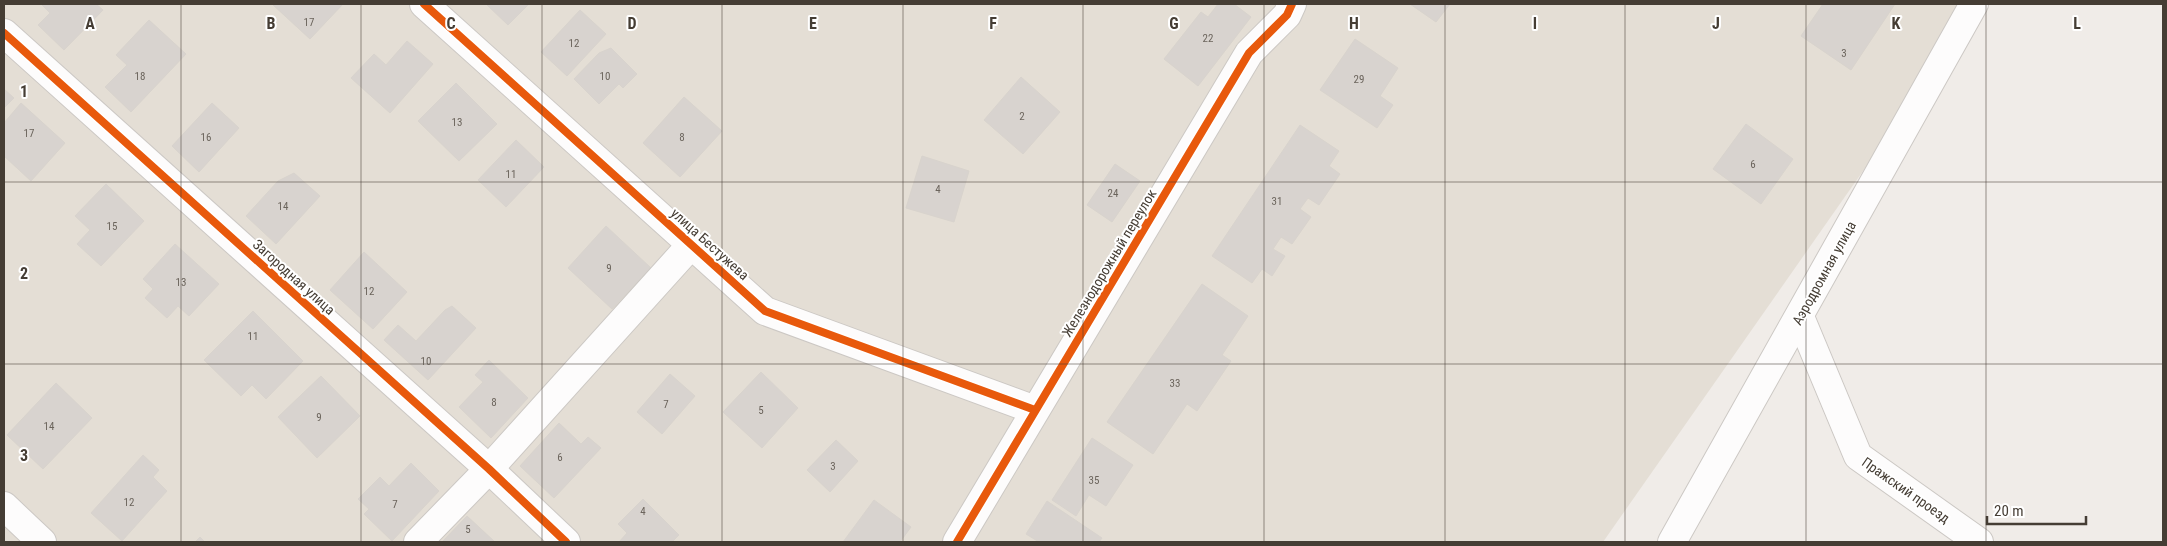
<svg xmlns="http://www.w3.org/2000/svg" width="2167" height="546" font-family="'Roboto Condensed',sans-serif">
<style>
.residential{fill:#e4ded5}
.building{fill:#d8d3cf;stroke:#d8d3cd}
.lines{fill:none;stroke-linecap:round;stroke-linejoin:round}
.minor-casing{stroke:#ccc8c4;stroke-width:30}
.minor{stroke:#fdfcfc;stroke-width:28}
.cycleway-casing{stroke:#fff;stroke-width:11}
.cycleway{stroke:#e8590c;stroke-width:8}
.grid{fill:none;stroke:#453d34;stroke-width:1;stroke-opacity:0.55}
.labels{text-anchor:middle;stroke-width:4;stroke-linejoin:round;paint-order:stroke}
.number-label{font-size:11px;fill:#6b645c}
.street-label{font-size:14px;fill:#453d34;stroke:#fff}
.grid-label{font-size:16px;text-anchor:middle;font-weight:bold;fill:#453d34;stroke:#fff;stroke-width:4;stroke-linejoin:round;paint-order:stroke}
</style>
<rect width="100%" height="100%" fill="#f0ece8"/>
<polygon class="residential" points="4,4 1980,4 1603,542 4,542"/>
<g class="building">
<polygon points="41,4 96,4 103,10 64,50 38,25 50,13"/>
<polygon points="272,4 343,4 310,39"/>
<polygon points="486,4 529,4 508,25"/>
<polygon points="1218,4 1234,4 1251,17 1198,86 1164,59 1201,12 1208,17"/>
<polygon points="1410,4 1450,4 1436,22"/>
<polygon points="1823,4 1895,4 1851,70 1801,36"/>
<polygon points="580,10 606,34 567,76 541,52"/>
<polygon points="149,20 186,54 131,112 105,87 127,65 116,55"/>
<polygon points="1355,39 1398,68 1380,96 1393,105 1377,128 1320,90"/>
<polygon points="407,41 433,64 390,113 351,78 374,54 386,65"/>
<polygon points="611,48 637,74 623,88 619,84 599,104 574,79 599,53"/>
<polygon points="1021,77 1060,112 1023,154 984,120"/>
<polygon points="456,83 497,124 459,161 418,121"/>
<polygon points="4,89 14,98 4,108"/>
<polygon points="684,97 722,131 680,177 643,143"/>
<polygon points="21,103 65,143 31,181 4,156 4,123"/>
<polygon points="212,103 239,128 199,172 172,146"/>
<polygon points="1746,124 1793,159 1761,204 1713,169"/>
<polygon points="1300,125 1339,151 1329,166 1340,174 1319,205 1308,198 1300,209 1311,217 1292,244 1281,237 1273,249 1285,256 1272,276 1262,269 1252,283 1212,256"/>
<polygon points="516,140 544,167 506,207 478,180"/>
<polygon points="922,156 969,171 954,222 906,208"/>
<polygon points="1115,164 1140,181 1112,222 1087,205"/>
<polygon points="294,173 320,196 276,244 246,216 278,181"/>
<polygon points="106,184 144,221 101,266 77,244 90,230 75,216"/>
<polygon points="606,226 651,268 612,309 568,268"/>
<polygon points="175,244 219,284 189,316 178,306 167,318 145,298 153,289 143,279"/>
<polygon points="364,252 407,292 373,329 330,290"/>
<polygon points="1202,284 1248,316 1222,355 1231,361 1197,411 1187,404 1153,454 1107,422"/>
<polygon points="452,306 476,328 428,380 384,340 398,325 416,341 445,310"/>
<polygon points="253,311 303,361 266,399 252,385 241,396 204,360"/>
<polygon points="489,360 528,398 491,438 459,407 483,382 475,375"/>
<polygon points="761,372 798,408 762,448 723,412"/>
<polygon points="670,374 695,396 662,434 637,412"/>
<polygon points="321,376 360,416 317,458 278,417"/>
<polygon points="56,383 92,418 43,469 7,435"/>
<polygon points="559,423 581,444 588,437 601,448 554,498 520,466"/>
<polygon points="1092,438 1133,465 1106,506 1089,495 1076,516 1052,500"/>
<polygon points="836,440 858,461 830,492 807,470"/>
<polygon points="143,455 159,470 153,477 167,491 122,541 91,513"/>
<polygon points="411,463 439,491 392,541 364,514 369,509 358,499 380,477 389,486"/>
<polygon points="643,499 679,535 672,542 619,542 627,533 618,524"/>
<polygon points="874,500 911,527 900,542 843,542"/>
<polygon points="1047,501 1102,538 1099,542 1039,542 1026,534"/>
<polygon points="467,516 495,542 442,542"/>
<polygon points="200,537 205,542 195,542"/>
</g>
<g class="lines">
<g class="minor-casing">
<g id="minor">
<polyline points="424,4 765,311 1035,410"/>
<polyline points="4,33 489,469 566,542"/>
<polyline points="1800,317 1858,456 1979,542"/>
<polyline points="4,506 42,542"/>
<polyline points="418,542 489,469 691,245"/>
<polyline points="957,542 1249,53 1287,15 1292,4"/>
<polyline points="1672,542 1974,4"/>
</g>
</g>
<use href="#minor" class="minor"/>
<g class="cycleway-casing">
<g id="cycleway">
<polyline points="424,4 765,311 1035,410"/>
<polyline points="4,33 489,469 566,542"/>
<polyline points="957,542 1249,53 1287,15 1292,4"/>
</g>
</g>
<use href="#cycleway" class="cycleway"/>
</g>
<path class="grid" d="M181 4V542M361 4V542M542 4V542M722 4V542M903 4V542M1083 4V542M1264 4V542M1445 4V542M1625 4V542M1806 4V542M1986 4V542M4 182H2163M4 364H2163"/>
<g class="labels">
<g class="number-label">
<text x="309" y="26">17</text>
<text x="1208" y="42">22</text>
<text x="574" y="47">12</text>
<text x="1844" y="57">3</text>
<text x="140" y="80">18</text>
<text x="605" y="80">10</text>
<text x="1359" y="83">29</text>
<text x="1022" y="120">2</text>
<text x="457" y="126">13</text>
<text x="29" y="137">17</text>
<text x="206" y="141">16</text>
<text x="682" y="141">8</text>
<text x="1753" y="168">6</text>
<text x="511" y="178">11</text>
<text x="938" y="193">4</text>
<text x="1113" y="197">24</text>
<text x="1277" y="205">31</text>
<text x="283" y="210">14</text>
<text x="112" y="230">15</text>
<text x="609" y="272">9</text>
<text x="181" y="286">13</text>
<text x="369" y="295">12</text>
<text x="253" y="340">11</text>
<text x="426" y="365">10</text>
<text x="1175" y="387">33</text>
<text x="494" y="406">8</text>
<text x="666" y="408">7</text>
<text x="761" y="414">5</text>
<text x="319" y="421">9</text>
<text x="49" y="430">14</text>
<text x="560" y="461">6</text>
<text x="833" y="470">3</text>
<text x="1094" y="484">35</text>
<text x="129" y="506">12</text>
<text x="395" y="508">7</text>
<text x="643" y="515">4</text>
<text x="468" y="533">5</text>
</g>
<g class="street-label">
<text transform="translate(710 244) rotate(42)" y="5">улица Бестужева</text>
<text transform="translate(1109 263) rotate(-59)" y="5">Железнодорожный переулок</text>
<text transform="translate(1824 273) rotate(-61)" y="5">Аэродромная улица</text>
<text transform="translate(294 277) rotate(42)" y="5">Загородная улица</text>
<text transform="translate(1906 490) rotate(35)" y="5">Пражский проезд</text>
</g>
</g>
<g class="grid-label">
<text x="90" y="29">A</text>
<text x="271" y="29">B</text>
<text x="451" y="29">C</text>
<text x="632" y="29">D</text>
<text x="813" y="29">E</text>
<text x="993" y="29">F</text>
<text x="1174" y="29">G</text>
<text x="1354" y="29">H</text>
<text x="1535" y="29">I</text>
<text x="1716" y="29">J</text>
<text x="1896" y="29">K</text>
<text x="2077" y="29">L</text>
<text x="24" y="97">1</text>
<text x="24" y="279">2</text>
<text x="24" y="461">3</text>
</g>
<rect width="2167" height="546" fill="none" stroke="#453d34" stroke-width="10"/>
<path d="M1987 516v8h99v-8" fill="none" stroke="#453d34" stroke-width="2.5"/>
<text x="1994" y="516" font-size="15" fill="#453d34" stroke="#ffffff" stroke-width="4" paint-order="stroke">20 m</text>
</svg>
